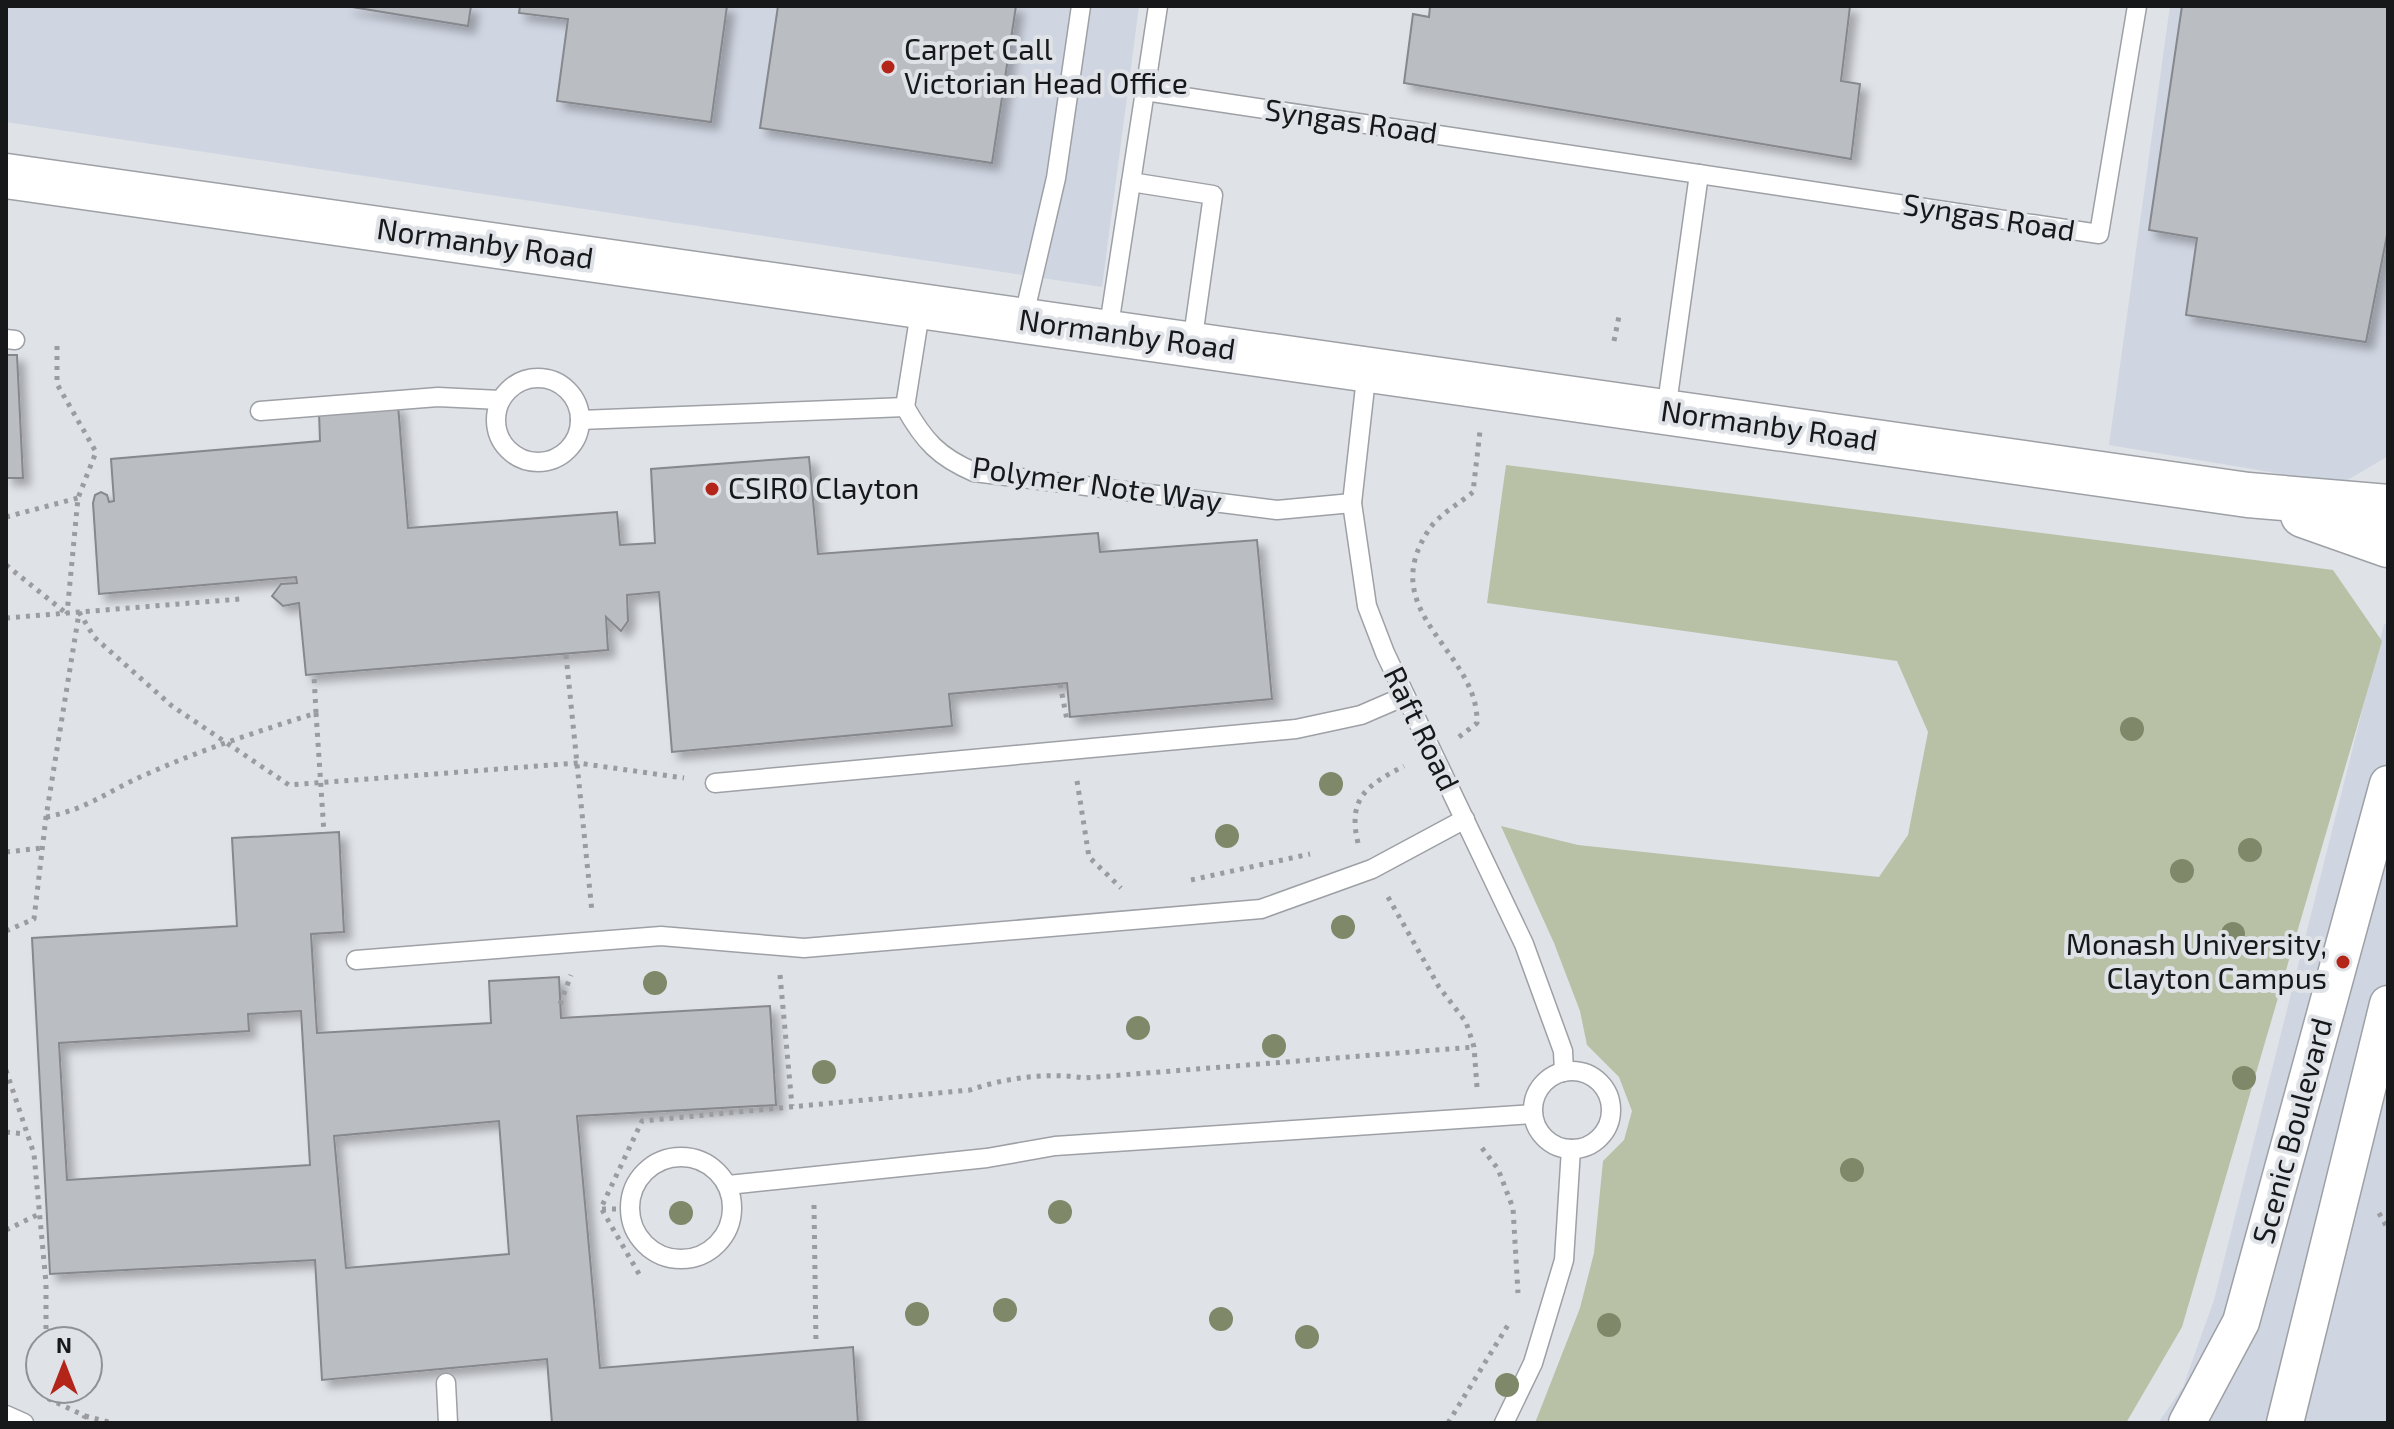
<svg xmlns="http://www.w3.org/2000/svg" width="2394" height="1429" font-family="'Exo 2',sans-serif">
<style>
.built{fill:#cfd5e1}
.green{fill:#b8c1a6}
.building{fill:#babdc2;stroke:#86888d;stroke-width:2;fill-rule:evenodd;filter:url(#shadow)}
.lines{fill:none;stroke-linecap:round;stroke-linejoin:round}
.service-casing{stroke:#9da0a5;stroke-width:21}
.minor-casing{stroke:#9da0a5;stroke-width:39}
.tertiary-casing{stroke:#9da0a5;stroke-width:47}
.path{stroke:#9a9ca0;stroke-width:5;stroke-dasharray:4 6;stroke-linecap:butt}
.service{stroke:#fff;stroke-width:18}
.minor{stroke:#fff;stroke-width:36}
.tertiary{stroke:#fff;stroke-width:44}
.tree{fill:#7f8868}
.poi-dot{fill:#b42519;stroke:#dfe2e7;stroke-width:3}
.labels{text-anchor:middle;stroke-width:8;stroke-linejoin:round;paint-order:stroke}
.poi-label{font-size:30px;fill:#17181a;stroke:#dfe2e7;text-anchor:start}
.street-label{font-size:30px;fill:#17181a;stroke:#dfe2e7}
</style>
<defs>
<filter id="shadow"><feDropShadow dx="7" dy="7" stdDeviation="4" flood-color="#0004"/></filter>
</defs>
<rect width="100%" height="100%" fill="#dfe2e7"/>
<g class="built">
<polygon points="6,6 1139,6 1102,287 6,122"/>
<polygon points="2170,6 2388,6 2388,456 2341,484 2109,445"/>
<polygon points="2384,624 2388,625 2388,1423 2158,1423 2183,1387 2214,1300"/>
</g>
<polygon class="green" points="1506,465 2333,570 2382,641 2182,1327 2126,1423 1535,1423 1580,1308 1594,1253 1603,1161 1624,1140 1632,1111 1619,1077 1587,1045 1580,1011 1554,943 1501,826 1578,845 1879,877 1908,835 1928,732 1897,661 1487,603"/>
<g class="building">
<polygon points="346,6 471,6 468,26"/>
<polygon points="520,6 727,6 711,122 557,101 568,19 519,13"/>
<polygon points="778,6 1016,6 992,163 760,128"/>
<polygon points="1430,6 1850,6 1841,81 1860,84 1851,159 1404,83 1413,14 1429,17"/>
<polygon points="2182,6 2388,6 2388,230 2366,342 2186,315 2197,238 2149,230"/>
<polygon points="6,355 17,355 23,478 6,478"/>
<polygon points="398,405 408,528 617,512 620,545 655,543 651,469 809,457 818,554 1098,533 1100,552 1257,540 1272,699 1070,717 1067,683 949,694 952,726 672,752 659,592 627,595 628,621 621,631 606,617 608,650 306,675 299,603 283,606 272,596 281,584 297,583 296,577 99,594 93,503 95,495 101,492 107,495 109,502 114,501 111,459 320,441 319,412"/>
<path d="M339 832 344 932 311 934 317 1033 491 1023 489 981 559 977 561 1018 770 1006 776 1105 577 1116 600 1368 853 1347 858 1423H552L547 1359 322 1380 315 1260 50 1274 32 938 237 926 232 838ZM301 1011 310 1165 67 1180 59 1043 249 1031 248 1014ZM499 1121 509 1254 346 1268 334 1136Z"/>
</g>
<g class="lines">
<g class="service-casing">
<g id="service">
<polyline points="1158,6 1145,91 2099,234 2137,6"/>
<polyline points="1131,182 1213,195 1192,344"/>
<polyline points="1023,320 1056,178 1081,6"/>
<polyline points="1108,332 1145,91"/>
<polyline points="6,339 15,340"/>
<polyline points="1367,369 1352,503 1367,606 1385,653 1524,944 1563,1051 1564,1072"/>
<circle cx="538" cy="420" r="42"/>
<polyline points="905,407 921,306"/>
<polyline points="260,411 438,397 500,400"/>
<polyline points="1666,411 1699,174"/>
<path d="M580 420 905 407C924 441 939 457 974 472L1277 510 1352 503"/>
<polyline points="715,783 1296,729 1361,715 1405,696"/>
<polyline points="356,960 661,936 804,948 1261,909 1372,869 1465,819"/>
<circle cx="1572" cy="1110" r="39"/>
<circle cx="681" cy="1208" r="51"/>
<polyline points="728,1185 987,1158 1055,1146 1533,1114"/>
<polyline points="446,1383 448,1423"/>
<polyline points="6,1415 24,1423"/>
<polyline points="1504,1423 1533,1363 1564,1260 1571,1149"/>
</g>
</g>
<g class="minor-casing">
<g id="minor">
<polyline points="2187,1423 2241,1322 2388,784"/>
<polyline points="2285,1423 2388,1004"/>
</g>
</g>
<g class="tertiary-casing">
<g id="tertiary">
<polyline points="6,176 2248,495 2388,507"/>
<polyline points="2303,515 2388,545"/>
</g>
</g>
<g class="path">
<polyline points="1614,341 1619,316"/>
<polyline points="57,346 57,384 96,452 78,498 67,614"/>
<polyline points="6,517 78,498"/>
<polyline points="6,565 66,613"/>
<polyline points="79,612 94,637 172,706 289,785 578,763 684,778"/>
<polyline points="6,618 240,599"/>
<polyline points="566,655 592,912"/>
<polyline points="1060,684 1067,720"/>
<polyline points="316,713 324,833"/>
<path d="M1459 737 1477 723C1479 650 1372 613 1430 528 1440 514 1460 503 1473 492L1480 431"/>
<polyline points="1077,781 1089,857 1121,888"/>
<path d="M46 817C89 809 109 790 147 774 203 749 259 731 316 713L314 675"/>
<path d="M1358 843C1347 797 1368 785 1404 766"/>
<polyline points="6,852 42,848"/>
<polyline points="1191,880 1310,854"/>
<polyline points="1388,897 1439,987 1466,1022 1474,1047 1477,1087"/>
<polyline points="6,931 34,919 46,817 79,613"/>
<polyline points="780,975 792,1106"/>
<polyline points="560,1004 571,975"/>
<polyline points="6,1070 34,1154 46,1283 46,1341"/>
<polyline points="6,1132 26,1134"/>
<polyline points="1482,1148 1498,1169 1513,1208 1518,1293"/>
<polyline points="814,1205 816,1345"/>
<polyline points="602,1209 630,1209"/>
<polyline points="2379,1213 2388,1229"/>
<polyline points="6,1230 39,1214"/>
<path d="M639 1274 601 1208 642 1121 970 1090C1005 1078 1047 1072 1084 1078L1474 1047"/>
<polyline points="47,1389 47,1398 85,1416 82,1423"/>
<polyline points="85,1416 113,1423"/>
<polyline points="1448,1423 1508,1325"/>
</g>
<use href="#service" class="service"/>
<use href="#minor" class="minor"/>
<use href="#tertiary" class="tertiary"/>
</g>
<g class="tree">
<circle cx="2132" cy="729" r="12"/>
<circle cx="1331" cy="784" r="12"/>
<circle cx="1227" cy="836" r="12"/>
<circle cx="2250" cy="850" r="12"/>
<circle cx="2182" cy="871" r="12"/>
<circle cx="1343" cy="927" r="12"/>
<circle cx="2233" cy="934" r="12"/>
<circle cx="655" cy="983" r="12"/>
<circle cx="1138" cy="1028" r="12"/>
<circle cx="1274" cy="1046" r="12"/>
<circle cx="824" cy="1072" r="12"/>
<circle cx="2244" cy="1078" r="12"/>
<circle cx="1852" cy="1170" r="12"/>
<circle cx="1060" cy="1212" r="12"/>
<circle cx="681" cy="1213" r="12"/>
<circle cx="1005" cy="1310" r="12"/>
<circle cx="917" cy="1314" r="12"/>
<circle cx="1221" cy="1319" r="12"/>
<circle cx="1609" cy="1325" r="12"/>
<circle cx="1307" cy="1337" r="12"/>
<circle cx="1507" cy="1385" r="12"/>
</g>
<g class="poi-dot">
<circle cx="888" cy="67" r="8"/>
<circle cx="712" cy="489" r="8"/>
<circle cx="2343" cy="962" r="8"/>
</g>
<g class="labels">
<g class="poi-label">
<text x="904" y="60">Carpet Call<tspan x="904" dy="34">Victorian Head Office</tspan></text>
<text x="728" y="499">CSIRO Clayton</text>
<text x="2327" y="955" text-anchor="end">Monash University,<tspan x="2327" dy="34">Clayton Campus</tspan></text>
</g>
<g class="street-label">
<text transform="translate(1351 122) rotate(8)" y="10">Syngas Road</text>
<text transform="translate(1989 218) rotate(9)" y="10">Syngas Road</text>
<text transform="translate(485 244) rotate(8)" y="10">Normanby Road</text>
<text transform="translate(1127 335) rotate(8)" y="10">Normanby Road</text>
<text transform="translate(1769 426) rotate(8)" y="10">Normanby Road</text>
<text transform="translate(1097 485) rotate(8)" y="10">Polymer Note Way</text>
<text transform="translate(1421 729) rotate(64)" y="10">Raft Road</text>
<text transform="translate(2293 1131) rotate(-75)" y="10">Scenic Boulevard</text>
</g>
</g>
<rect width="2394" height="1429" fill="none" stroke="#17181a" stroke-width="16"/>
<g transform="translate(64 1365)"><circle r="38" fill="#dfe2e7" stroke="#8f9195" stroke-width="2"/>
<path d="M0-6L14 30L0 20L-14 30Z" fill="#b42519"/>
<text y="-12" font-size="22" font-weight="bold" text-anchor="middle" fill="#17181a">N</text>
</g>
</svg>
